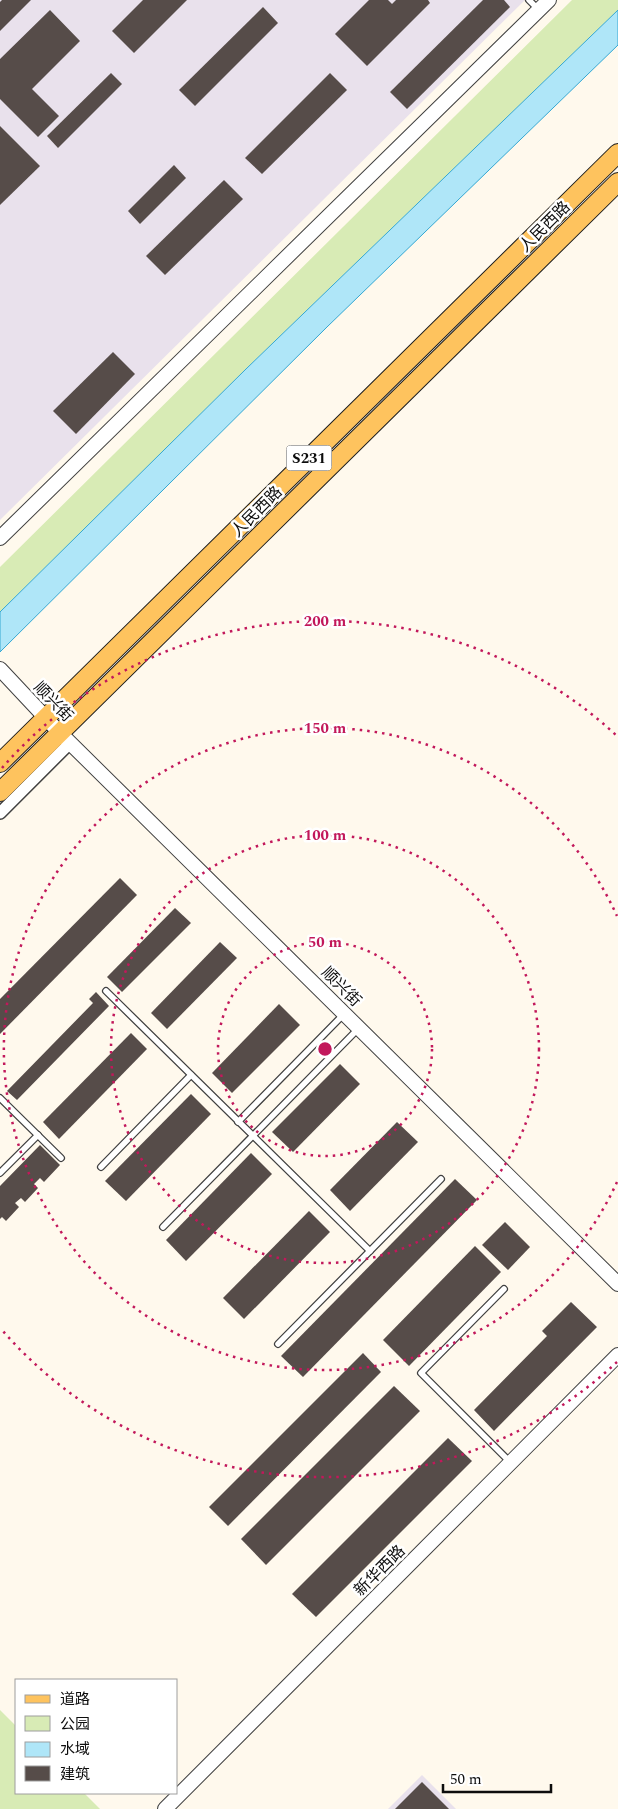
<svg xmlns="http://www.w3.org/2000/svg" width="618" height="1809" font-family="Spectral,'Noto Sans SC',serif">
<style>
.industrial{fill:#e9e1ec}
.green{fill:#d8ebb5}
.water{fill:#afe6f8;stroke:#34a7d2}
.building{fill:#564c49}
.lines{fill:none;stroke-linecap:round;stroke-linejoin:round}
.service-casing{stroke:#404040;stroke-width:8}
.minor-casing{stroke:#404040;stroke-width:14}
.tertiary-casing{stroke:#404040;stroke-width:16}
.primary-casing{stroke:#1e1e1e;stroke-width:20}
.service{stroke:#fff;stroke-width:5.5}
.minor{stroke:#fff;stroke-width:11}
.tertiary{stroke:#fff;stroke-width:14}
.primary{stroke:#fec35e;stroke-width:18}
.ring{fill:none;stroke:#c2185b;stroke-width:2.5;stroke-dasharray:2.5 5}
.labels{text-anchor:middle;stroke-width:5;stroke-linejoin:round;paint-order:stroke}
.shield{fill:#fff;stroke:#565656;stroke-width:1}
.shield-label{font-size:15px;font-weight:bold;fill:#0d0d0d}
.street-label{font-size:16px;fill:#0d0d0d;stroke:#fff}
.centre{fill:#c2185b;stroke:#fff;stroke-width:2.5}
.ring-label{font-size:15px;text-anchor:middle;font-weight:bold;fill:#c2185b;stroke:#fff;stroke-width:5;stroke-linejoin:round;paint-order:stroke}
</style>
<rect width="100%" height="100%" fill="#fff9ed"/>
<g class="industrial">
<polygon points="0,0 525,0 0,520"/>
<polygon points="422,1775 456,1809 388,1809"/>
</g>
<g class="green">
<polygon points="572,0 618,0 618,10 246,369 0,612 0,567"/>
<polygon points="0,1710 16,1726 16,1793 84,1793 100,1809 0,1809"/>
</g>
<polygon class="water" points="618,10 618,45 327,327 0,652 0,612 246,369"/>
<g class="building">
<polygon points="2,0 31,0 0,31 0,2"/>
<polygon points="143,0 187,0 134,53 112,31"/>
<polygon points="369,0 388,0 392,4 396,0 428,0 430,3 367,66 335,34"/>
<polygon points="483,0 504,0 510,7 407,109 390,92"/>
<polygon points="263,7 278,23 195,106 179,90"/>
<polygon points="50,10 80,41 32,89 59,116 38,137 0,99 0,59"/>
<polygon points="111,73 122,84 58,148 47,136"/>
<polygon points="330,73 347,90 262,174 245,158"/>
<polygon points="0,126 40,166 0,205"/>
<polygon points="174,165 186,178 140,224 128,211"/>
<polygon points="224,180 243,199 165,275 146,256"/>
<polygon points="113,352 135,374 76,434 53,411"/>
<polygon points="120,878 137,895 0,1034 0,999"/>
<polygon points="175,908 191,923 122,992 107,977"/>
<polygon points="220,942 237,958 167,1029 151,1013"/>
<polygon points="96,992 109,1006 17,1100 7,1091 93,1003 89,999"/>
<polygon points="279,1004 300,1025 232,1093 212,1073"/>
<polygon points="131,1033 147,1049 59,1139 43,1122"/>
<polygon points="340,1064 360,1084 293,1152 272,1132"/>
<polygon points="191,1094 211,1114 126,1201 105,1181"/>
<polygon points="397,1122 418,1142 350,1211 330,1190"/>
<polygon points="40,1145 60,1165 44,1182 40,1178 34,1184 38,1188 25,1202 21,1198 15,1203 19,1207 6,1221 2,1217 0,1219 0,1186"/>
<polygon points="251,1153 272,1174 186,1261 166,1240"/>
<polygon points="455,1179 477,1200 303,1377 281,1356"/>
<polygon points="309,1211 330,1232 244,1319 223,1298"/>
<polygon points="505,1222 530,1247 508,1270 482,1245"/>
<polygon points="475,1246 501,1272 409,1366 383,1340"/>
<polygon points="571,1302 597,1327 494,1431 474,1410 547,1336 542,1331"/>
<polygon points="363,1353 381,1372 228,1526 209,1507"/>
<polygon points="394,1386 420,1411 266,1565 241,1539"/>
<polygon points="448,1438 472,1461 316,1617 292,1594"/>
<polygon points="422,1782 449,1809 395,1809"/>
</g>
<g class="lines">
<g class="service-casing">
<g id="service">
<polyline points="529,0 539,10"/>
<polyline points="106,991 370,1251"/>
<polyline points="0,1098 61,1158"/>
<polyline points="238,1122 344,1014"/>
<polyline points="101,1167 191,1075"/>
<polyline points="0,1173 38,1135"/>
<polyline points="163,1227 358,1029"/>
<polyline points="504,1289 421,1373 511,1463"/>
<polyline points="278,1344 441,1179"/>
</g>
</g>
<g class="minor-casing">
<polyline id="minor" points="0,813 70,743"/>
</g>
<g class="tertiary-casing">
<g id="tertiary">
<polyline points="0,538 549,0"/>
<polyline points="0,669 60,733 618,1284"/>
<polyline points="165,1809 618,1355"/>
</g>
</g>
<g class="primary-casing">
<g id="primary">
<polyline points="0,763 618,153"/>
<polyline points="0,792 618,182"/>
</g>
</g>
<use href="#service" class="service"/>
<use href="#minor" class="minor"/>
<use href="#tertiary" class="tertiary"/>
<use href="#primary" class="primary"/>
</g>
<g class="ring">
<circle cx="325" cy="1049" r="107"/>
<circle cx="325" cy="1049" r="214"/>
<path d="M617 1182A321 321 0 1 1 617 916"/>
<path d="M617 1362A428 428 0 0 1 2 1330M2 768A428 428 0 0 1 617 736"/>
</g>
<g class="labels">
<rect class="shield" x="286.5" y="445.5" width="45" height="25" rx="4"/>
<g class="shield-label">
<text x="309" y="463">S231</text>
</g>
<g class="street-label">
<text transform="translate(544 226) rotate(-45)" y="6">人民西路</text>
<text transform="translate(256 511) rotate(-45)" y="6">人民西路</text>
<text transform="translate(54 701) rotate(46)" y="6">顺兴街</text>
<text transform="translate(342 986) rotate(45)" y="6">顺兴街</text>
<text transform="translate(379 1570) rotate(-45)" y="6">新华西路</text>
</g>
</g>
<circle cx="325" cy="1049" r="8" class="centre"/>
<g class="ring-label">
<text x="325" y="626">200 m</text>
<text x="325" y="733">150 m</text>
<text x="325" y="840">100 m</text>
<text x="325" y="947">50 m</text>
</g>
<rect x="15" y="1679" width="162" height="115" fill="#ffffff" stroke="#9e9e9e"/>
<rect x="25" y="1695" width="25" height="8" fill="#fec35e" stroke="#9e9e9e"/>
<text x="60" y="1704" font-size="15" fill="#0d0d0d">道路</text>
<rect x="25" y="1716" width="25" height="15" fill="#d8ebb5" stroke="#9e9e9e"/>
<text x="60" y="1729" font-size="15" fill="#0d0d0d">公园</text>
<rect x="25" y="1742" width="25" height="15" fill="#afe6f8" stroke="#9e9e9e"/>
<text x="60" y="1754" font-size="15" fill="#0d0d0d">水域</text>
<rect x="25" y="1766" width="25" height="15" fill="#564c49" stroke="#9e9e9e"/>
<text x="60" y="1779" font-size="15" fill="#0d0d0d">建筑</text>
<path d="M443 1784v8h108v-8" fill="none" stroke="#0d0d0d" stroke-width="2.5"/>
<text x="450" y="1784" font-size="15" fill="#0d0d0d" stroke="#ffffff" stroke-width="4" paint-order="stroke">50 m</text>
</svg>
